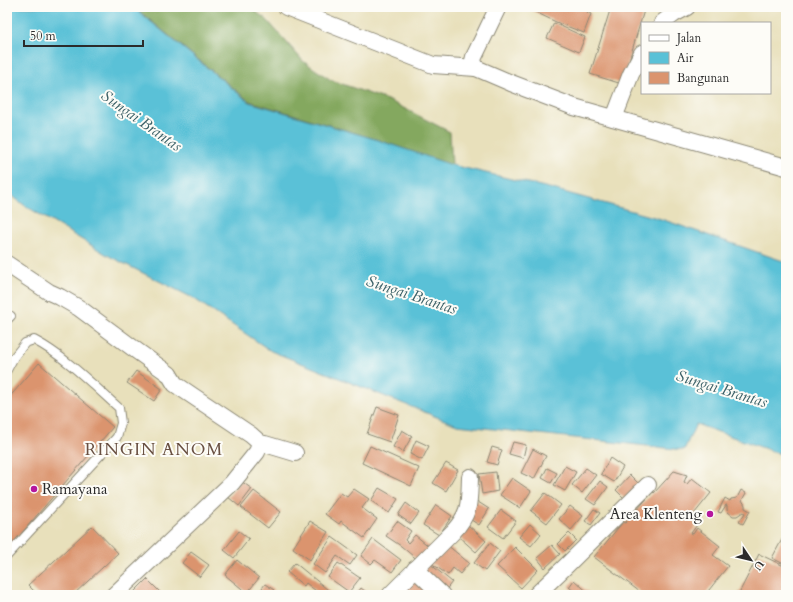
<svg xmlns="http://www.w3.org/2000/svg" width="793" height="602" font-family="Cardo,serif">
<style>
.forest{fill:#84a85e;stroke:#586a44}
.water{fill:#5ac1d7;stroke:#427681}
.building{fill:#db946e}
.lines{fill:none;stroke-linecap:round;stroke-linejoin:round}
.lane-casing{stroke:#8a8673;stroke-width:10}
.street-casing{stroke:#8a8673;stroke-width:18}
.lane{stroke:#fff;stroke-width:8}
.street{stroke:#fff;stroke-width:16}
.poi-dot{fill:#b5179e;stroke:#fdfcf7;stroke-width:1.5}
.labels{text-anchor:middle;stroke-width:4;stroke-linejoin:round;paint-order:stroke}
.poi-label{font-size:15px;fill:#2b2b2b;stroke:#fdfcf7;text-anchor:start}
.water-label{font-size:16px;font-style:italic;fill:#3b6067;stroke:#fdfcf7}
.quarter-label{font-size:17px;letter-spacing:1px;fill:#695042;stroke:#fdfcf7}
</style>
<rect width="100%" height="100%" fill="#fdfcf7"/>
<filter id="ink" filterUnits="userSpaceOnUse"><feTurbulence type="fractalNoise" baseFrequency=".025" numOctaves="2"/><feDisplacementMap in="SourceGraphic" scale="8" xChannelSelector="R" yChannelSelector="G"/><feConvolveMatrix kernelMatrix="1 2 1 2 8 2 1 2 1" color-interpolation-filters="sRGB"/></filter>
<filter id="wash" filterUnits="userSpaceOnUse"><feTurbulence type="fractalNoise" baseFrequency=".012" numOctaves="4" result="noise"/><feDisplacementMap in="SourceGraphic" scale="16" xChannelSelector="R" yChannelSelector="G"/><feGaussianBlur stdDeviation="0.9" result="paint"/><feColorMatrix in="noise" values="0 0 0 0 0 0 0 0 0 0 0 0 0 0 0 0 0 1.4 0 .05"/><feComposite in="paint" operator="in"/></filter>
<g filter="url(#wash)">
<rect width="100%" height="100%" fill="#e8e0bb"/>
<polygon class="forest" points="134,7 250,7 267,20 303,61 331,80 390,101 450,132 452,165 375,139 249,101"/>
<polygon class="water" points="7,7 133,7 249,102 375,139 452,165 549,188 661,219 786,262 786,456 696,424 684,450 457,425 271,351 193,298 109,256 24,205 7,192"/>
<g id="blocks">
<g class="building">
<polygon points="525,7 588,7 587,12 591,14 584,33 556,22"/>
<polygon points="611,7 645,7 622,84 590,74"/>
<polygon points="554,23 585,37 579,52 547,38"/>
<polygon points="39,363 113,427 7,550 7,400"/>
<polygon points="136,371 162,389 154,401 127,383"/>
<polygon points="377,407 399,415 390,442 367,434"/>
<polygon points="402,430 412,436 403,452 393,447"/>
<polygon points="416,440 429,446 422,460 410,454"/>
<polygon points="513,442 526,445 523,458 509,454"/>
<polygon points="370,446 419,468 411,486 362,463"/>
<polygon points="492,447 502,450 497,465 487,462"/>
<polygon points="533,449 546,456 534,479 521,473"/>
<polygon points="610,458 623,467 614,482 601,474"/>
<polygon points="446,463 458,470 446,491 433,483"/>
<polygon points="565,466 576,472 565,491 554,485"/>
<polygon points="547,468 557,473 551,483 542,478"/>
<polygon points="586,468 596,475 582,493 572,485"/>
<polygon points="674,471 687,475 684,482 687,484 692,478 711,493 690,519 697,525 691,533 693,534 697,528 720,546 713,555 728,566 705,595 644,595 594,557 623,522 625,523 653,492 654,493"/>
<polygon points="496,472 498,491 482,494 479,474"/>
<polygon points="630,475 639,484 625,499 616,490"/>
<polygon points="512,478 531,491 520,508 500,495"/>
<polygon points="241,481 252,489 239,506 228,497"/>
<polygon points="600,481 608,487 595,505 586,499"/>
<polygon points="379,488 398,499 389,513 371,501"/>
<polygon points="354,489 369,499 362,508 377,519 364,538 341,521 339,524 325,514 341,493 347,497"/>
<polygon points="741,490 746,493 742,500 745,505 745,508 750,511 743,524 739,522 745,513 743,512 737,516 733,516 728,512 727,509 727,505 726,505 721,513 718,512 725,498 730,501 731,499 737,498"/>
<polygon points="254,491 281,512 268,528 241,507"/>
<polygon points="545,493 561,505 547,523 531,511"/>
<polygon points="475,500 489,509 479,525 465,516"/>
<polygon points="406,503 419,513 411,524 398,515"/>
<polygon points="436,505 452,516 439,535 423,525"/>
<polygon points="570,506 583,516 571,530 559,519"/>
<polygon points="594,509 600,513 591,525 585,521"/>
<polygon points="501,510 516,521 503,538 488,527"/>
<polygon points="310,521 328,532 310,560 293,548"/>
<polygon points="397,521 411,531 405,540 408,543 415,535 431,548 420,562 401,546 386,536"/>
<polygon points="530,524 541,534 531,546 519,537"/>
<polygon points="468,525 486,541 476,552 458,536"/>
<polygon points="92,526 118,553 73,595 38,595 28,585"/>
<polygon points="239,531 249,539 234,558 224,550"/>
<polygon points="786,532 786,565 772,558"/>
<polygon points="569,533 576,540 565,551 558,544"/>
<polygon points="332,537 357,555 350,565 337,556 325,573 313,564"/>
<polygon points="373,539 401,560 392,572 375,560 371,564 361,556"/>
<polygon points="490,543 500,551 485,571 474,563"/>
<polygon points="446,544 469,563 460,574 453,568 448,575 431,563"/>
<polygon points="552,545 560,554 545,568 537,558"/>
<polygon points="515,547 538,570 521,588 497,566"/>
<polygon points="191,552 209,565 200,577 182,563"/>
<polygon points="759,554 786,567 786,577 782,586 786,588 786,595 738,595"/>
<polygon points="237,560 259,578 247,593 225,575"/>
<polygon points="295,563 333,594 332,595 321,595 306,583 304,586 287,572"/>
<polygon points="338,563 360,578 349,592 328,577"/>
<polygon points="429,563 452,582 445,591 422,572"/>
<polygon points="419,574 441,595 406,595 402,592"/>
<polygon points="147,579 163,595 131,595"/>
<polygon points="574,580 591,595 578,595 569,587"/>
<polygon points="265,584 274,590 270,595 257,595"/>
<polygon points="361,588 370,595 356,595"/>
</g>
</g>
</g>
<g filter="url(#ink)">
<use href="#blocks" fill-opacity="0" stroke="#8a8673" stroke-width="1"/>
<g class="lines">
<g class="lane-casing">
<g id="lane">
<polyline points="7,320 11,316"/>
<path d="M7 370 14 357 25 343 34 340C66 357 92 384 119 408L121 423 117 437 7 556"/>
</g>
</g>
<g class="street-casing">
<g id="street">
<polyline points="286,7 433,65 476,68"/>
<polyline points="498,7 474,57 473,61 476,68 511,83 574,107 786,167"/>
<polyline points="662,23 674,14 687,7"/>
<polyline points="614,118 631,74 642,53"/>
<polyline points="7,264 49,292 60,297 79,308 137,351 169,374 175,384 251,435 260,443 265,444 295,453"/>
<polyline points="415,569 442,595"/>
<polyline points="114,595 232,483 257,452 259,447 260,443"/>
<path d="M390 595 453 532C471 512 469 503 470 477"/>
<polyline points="536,595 567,565 648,485"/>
</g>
</g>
<use href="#lane" class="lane"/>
<use href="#street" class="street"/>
</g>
</g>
<g class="poi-dot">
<circle cx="34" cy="489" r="4"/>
<circle cx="710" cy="514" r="4"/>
</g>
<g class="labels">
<g class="poi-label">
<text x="42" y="494">Ramayana</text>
<text x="702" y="519" text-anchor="end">Area Klenteng</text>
</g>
<g class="water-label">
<text transform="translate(142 120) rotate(35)" y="6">Sungai Brantas</text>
<text transform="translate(412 294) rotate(18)" y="6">Sungai Brantas</text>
<text transform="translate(722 388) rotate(17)" y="6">Sungai Brantas</text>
</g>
<g class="quarter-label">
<text x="154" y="455">RINGIN ANOM</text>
</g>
</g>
<rect width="793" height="602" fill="none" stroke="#fdfcf7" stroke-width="24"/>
<rect x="641" y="22" width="130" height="72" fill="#fdfcf7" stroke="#a9a8a5"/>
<rect x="649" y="35" width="20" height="6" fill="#ffffff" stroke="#a9a8a5"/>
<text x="677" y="42" font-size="12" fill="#2b2b2b">Jalan</text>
<rect x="649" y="52" width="20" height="12" fill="#5ac1d7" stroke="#a9a8a5"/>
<text x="677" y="62" font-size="12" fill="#2b2b2b">Air</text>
<rect x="649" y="72" width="20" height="12" fill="#db946e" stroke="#a9a8a5"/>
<text x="677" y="82" font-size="12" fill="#2b2b2b">Bangunan</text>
<g transform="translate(751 560) rotate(125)" stroke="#fdfcf7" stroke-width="3" paint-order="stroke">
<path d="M0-3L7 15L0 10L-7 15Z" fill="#2b2b2b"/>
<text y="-6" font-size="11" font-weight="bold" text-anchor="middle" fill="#2b2b2b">U</text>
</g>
<path d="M24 40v6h119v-6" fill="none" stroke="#2b2b2b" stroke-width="2"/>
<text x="30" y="40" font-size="12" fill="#2b2b2b" stroke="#fdfcf7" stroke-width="3" paint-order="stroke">50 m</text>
</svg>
